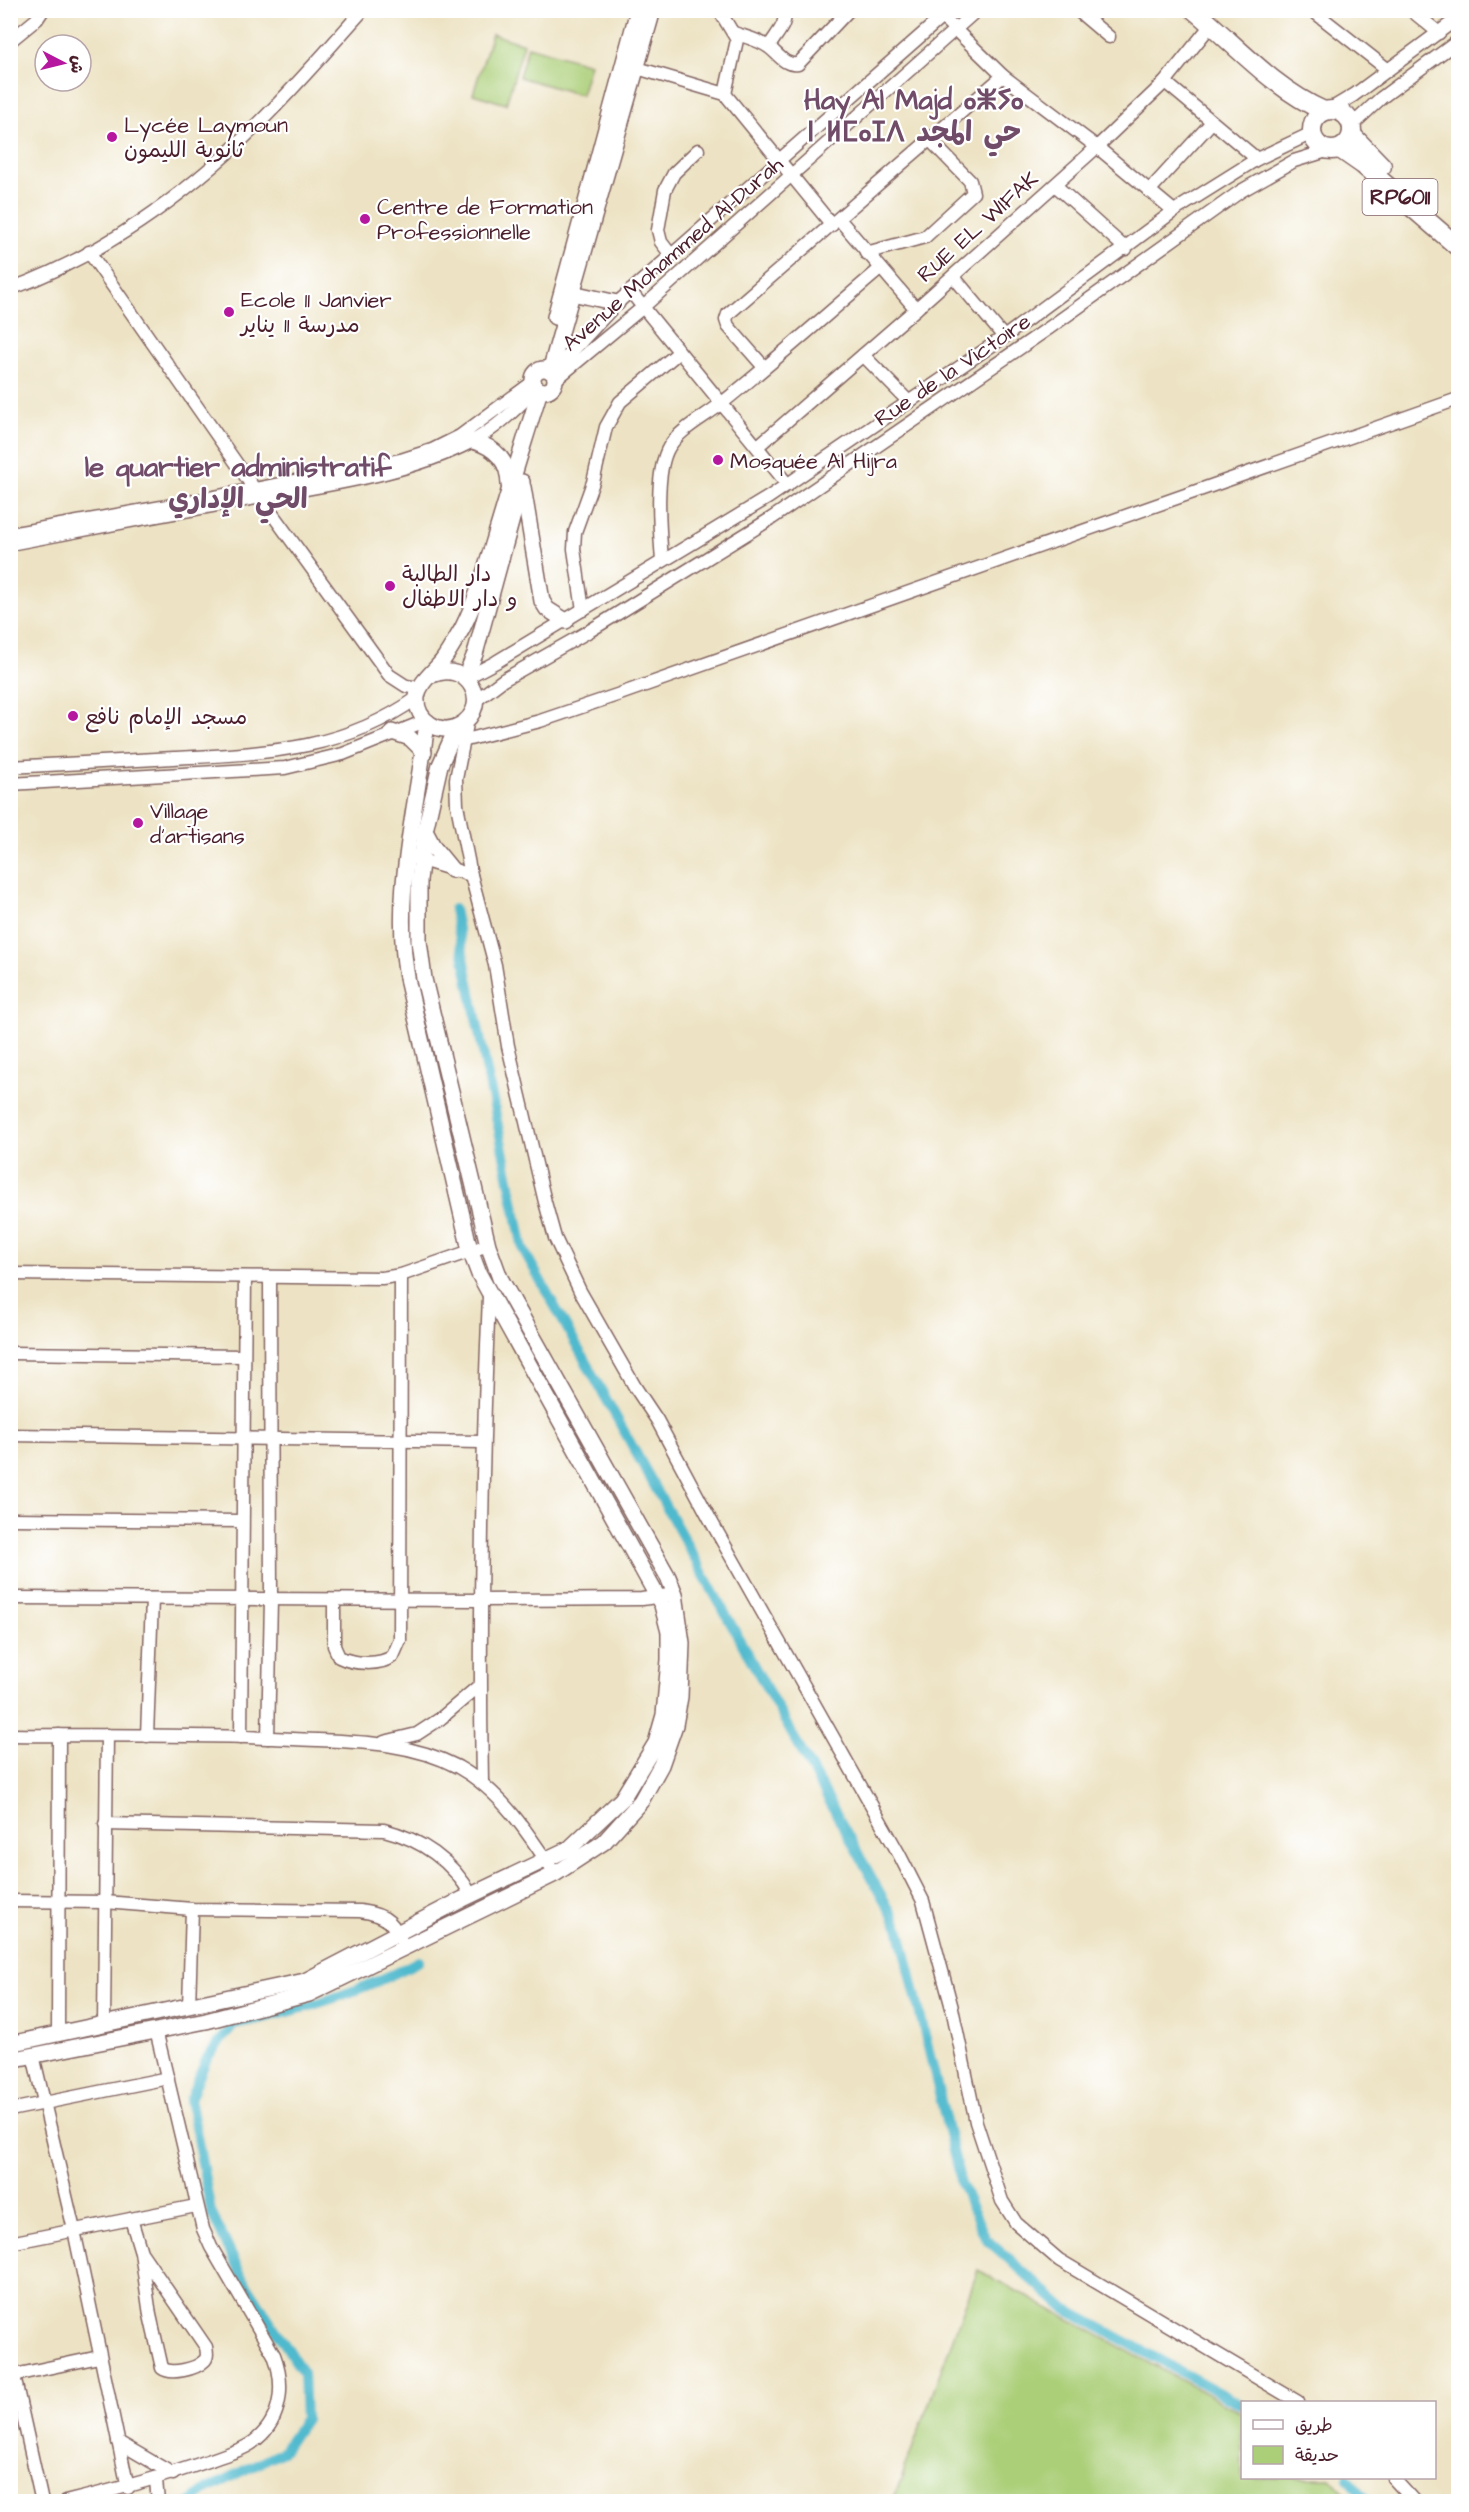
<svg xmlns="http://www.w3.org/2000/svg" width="1469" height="2512" font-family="'Architects Daughter','Playpen Sans Arabic','Noto Sans Tifinagh',sans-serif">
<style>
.green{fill:#abcf78;stroke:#7a7752;stroke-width:1.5}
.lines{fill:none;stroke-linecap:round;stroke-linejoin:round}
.canal{stroke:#50b9cd;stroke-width:10}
.minor-casing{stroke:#836461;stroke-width:15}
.major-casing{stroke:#836461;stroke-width:18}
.highway-casing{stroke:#836461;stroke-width:21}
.minor{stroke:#fff;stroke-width:12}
.major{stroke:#fff;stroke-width:15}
.highway{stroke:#fff;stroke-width:18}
.poi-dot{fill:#b5179e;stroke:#fff;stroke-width:2}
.labels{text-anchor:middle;stroke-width:4.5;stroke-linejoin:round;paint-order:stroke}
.shield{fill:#fff;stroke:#80626b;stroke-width:1.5}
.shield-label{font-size:21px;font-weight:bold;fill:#4a1f2b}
.poi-label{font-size:22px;fill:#4a1f2b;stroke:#fff;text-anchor:start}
.street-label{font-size:22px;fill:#4a1f2b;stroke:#fff}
.district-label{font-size:28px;font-weight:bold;fill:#714c69;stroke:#fff}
</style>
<rect width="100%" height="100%" fill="#fff"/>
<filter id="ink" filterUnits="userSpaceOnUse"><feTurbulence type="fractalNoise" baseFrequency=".0167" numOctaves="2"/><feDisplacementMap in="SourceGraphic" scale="12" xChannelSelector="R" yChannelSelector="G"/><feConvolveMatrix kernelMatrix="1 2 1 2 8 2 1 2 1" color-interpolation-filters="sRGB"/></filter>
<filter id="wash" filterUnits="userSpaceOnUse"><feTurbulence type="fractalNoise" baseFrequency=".008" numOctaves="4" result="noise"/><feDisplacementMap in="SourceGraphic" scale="24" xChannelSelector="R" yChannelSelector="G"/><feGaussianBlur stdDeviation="1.35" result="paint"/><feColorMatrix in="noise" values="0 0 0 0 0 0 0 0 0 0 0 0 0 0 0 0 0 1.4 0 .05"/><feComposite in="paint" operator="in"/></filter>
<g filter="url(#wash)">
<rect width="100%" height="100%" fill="#ede3c4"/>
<g class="green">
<polygon points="492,34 524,44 506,104 473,94"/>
<polygon points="528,46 590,64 581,95 519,77"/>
<polygon points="978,2270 1242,2413 1242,2478 1330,2478 1352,2501 893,2501"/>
</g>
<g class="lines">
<g class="canal">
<polyline points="454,909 523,1249 899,1927 961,2184 986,2239 1064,2308 1242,2405"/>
<polyline points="1347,2478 1369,2502"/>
<path d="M190 2502 206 2490 284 2450 305 2419 303 2373 242 2277 211 2212 194 2120 190 2099 207 2058 234 2024C298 2012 362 1992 419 1961"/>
</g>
</g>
</g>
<g filter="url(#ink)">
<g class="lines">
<g class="minor-casing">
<g id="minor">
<polyline points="719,10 737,40 725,94"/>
<polyline points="935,10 1003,76 1097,147 1174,211"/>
<polyline points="1077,10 1109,37"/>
<polyline points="1312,10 1387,69"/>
<polyline points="1411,10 1439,33"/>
<path d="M734 33C746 37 760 40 770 48 779 55 785 66 798 64L849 10"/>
<polyline points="10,41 37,19 43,10"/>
<path d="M769 47C775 35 788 25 784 10"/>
<polyline points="637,68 725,94 832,225"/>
<polyline points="1165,82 1257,159"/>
<polyline points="1329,110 1354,95 1458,18"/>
<polyline points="1352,125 1381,98 1458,41"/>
<polyline points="1055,185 1126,249"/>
<polyline points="1149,191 1212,122"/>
<polyline points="839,219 916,309"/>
<polyline points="89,252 260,497 389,675 406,686 420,688"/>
<polyline points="866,253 925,237 973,193 970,181 929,139"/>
<polyline points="671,255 661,242 658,230 665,190 674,173 698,150"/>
<polyline points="953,276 1004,337"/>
<path d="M10 289C101 256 185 196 254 128 292 91 327 50 363 10"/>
<polyline points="630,291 788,485"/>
<polyline points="863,355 909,402"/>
<polyline points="764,367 728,326 726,320 728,314 1003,76"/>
<polyline points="552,373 617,303 950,10"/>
<polyline points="554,381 642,308 977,10"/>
<polyline points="758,446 916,309 1097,147 1165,82 1211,25"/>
<polyline points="10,534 184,503 401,460 432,450 460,436 533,382"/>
<path d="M10 544C94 528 177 512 261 497 331 484 406 475 471 442 496 429 517 408 537 388"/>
<path d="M662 561C660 532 654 472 669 447 681 428 705 417 722 403 776 360 827 314 880 269"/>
<polyline points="583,610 574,549 575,532 593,482 606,427 620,402 679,352"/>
<polyline points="466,678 496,662 769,497 1004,337 1174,211 1257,159 1312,133"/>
<polyline points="475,701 503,680 591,630 772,518 1049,328 1241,191 1294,161 1330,150"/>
<polyline points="468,719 456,779 457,805 471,875 495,965 508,1046 545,1202 555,1238 580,1291 635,1387 657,1420 711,1521 899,1854 923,1901 952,2008 976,2122 1002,2201 1016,2223 1059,2260 1298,2402"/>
<polyline points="462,741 540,721 617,695 1458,399"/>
<path d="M10 767C65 764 120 761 174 758 263 753 341 752 417 698"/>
<polyline points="10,784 285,768 343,754 425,721"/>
<polyline points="415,858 471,875"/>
<polyline points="10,1274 382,1278 401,1275 488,1245"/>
<polyline points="10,1353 243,1356"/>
<polyline points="10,1435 482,1442"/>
<polyline points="10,1519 242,1521"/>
<polyline points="10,1598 482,1600 642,1599 675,1594"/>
<path d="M334 1600V1646L339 1657C353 1664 380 1666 393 1656L400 1640 401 1275"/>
<path d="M10 1735C105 1736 199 1734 293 1739 349 1742 407 1740 458 1767 501 1791 529 1834 555 1874"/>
<polyline points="147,1736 152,1599"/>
<polyline points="241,1737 245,1277"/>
<polyline points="268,1738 271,1600 270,1277"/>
<polyline points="384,1742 417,1734 440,1719 480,1685"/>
<path d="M482 1783C479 1621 482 1458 489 1296"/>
<path d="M105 1824 384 1830C420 1839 453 1861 471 1895"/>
<path d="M10 1901 105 1902 192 1909 360 1911C388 1915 395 1923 404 1948"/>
<polyline points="189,2007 192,1909"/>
<polyline points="104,2024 107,1735"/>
<polyline points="58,2034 59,1735"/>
<polyline points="33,2055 74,2230 128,2488"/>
<polyline points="10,2110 168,2078"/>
<path d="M131 2219 141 2252 206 2347C207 2352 208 2358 204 2361 196 2369 171 2375 162 2368L150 2315 141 2252"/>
<polyline points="10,2243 196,2206"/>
<polyline points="10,2358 42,2502"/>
<polyline points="10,2376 99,2357"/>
<polyline points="118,2442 173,2474"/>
<polyline points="1393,2478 1415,2502"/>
<polyline points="156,2480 158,2502"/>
<path d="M65 2502C115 2490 163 2477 211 2460 226 2454 245 2450 257 2439 282 2418 285 2384 274 2355L211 2247 203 2229 156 2030"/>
</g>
</g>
<g class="major-casing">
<g id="major">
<polyline points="572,293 617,303"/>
<polyline points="555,317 638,10"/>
<circle cx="544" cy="380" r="11"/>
<polyline points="550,371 653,10"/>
<path d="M473 441C495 447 509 461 509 485"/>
<polyline points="523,487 542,601 547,609 566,621"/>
<path d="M432 675C468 659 493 706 460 725 440 737 415 720 417 697 419 682 434 672 443 660 450 650 456 639 462 629 479 595 489 557 500 521 513 477 527 433 540 390"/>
<polyline points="465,677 475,654 522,482"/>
<polyline points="392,732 410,738 424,752"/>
<polyline points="425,831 434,848 452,870"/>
<path d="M10 2044 305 1981 463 1899 570 1848 622 1799 656 1743 664 1715 669 1660V1632L662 1605 479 1274 470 1250 408 983C391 895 417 810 427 722"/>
<polyline points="10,2060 206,2021 309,1994 555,1874 604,1842 641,1801 661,1765 675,1725 680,1697 682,1643 675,1594 668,1577 500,1278 488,1245 424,979 419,941 419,880 425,831 440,765 457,727"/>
</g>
</g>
<g class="highway-casing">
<g id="highway">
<path d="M1194 10C1236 45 1274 89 1324 111"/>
<circle cx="1332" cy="130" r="20"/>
<polyline points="1352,135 1382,166"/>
<polyline points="1340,149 1363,165 1458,247"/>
</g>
</g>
<use href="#minor" class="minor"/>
<use href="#major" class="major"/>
<use href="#highway" class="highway"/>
</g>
</g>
<g class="poi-dot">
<circle cx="112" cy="137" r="6"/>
<circle cx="365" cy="219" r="6"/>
<circle cx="229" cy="312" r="6"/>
<circle cx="718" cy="460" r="6"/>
<circle cx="390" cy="586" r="6"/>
<circle cx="73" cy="716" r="6"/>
<circle cx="138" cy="823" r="6"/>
</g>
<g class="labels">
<rect class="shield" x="1362.5" y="179" width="75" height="36" rx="4.5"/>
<g class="shield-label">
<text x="1400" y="204">RP6011</text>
</g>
<g class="poi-label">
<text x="124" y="132">Lycée Laymoun<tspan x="124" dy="25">ثانوية الليمون</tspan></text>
<text x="377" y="214">Centre de Formation<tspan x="377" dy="25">Professionnelle</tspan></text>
<text x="241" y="307">Ecole 11 Janvier<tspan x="241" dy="25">مدرسة 11 يناير</tspan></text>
<text x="730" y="468">Mosquée Al Hijra</text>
<text x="402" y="581">دار الطالبة<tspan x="402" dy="25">و دار الاطفال</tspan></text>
<text x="85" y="724">مسجد الإمام نافع</text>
<text x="150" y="818">Village<tspan x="150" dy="25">d'artisans</tspan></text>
</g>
<g class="street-label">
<text transform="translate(977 226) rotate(-42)" y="8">RUE EL WIFAK</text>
<text transform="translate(672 253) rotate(-41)" y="8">Avenue Mohammed Al-Durah</text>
<text transform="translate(952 369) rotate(-34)" y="8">Rue de la Victoire</text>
</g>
<g class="district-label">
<text x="914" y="109">Hay Al Majd ⴰⵥⵢⴰ<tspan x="914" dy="32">ⵏ ⵍⵎⴰⵊⴷ حي المجد</tspan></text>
<text x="238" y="476">le quartier administratif<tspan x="238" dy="32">الحي الإداري</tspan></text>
</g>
</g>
<rect width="1469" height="2512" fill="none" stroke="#fff" stroke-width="36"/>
<rect x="1241" y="2401" width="195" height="78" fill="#ffffff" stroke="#b7a5aa" stroke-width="1.5"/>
<rect x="1253" y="2420" width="30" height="9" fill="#ffffff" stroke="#b7a5aa" stroke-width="1.5"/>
<text x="1295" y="2431" font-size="18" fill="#4a1f2b">طريق</text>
<rect x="1253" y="2446" width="30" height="18" fill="#abcf78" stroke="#b7a5aa" stroke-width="1.5"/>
<text x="1295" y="2461" font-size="18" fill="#4a1f2b">حديقة</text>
<g transform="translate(63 63) rotate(97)"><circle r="28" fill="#ffffff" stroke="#b7a5aa" stroke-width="1.5"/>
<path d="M0-4.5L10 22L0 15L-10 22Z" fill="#b5179e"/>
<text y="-9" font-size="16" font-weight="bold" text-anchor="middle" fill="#4a1f2b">ش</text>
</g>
</svg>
